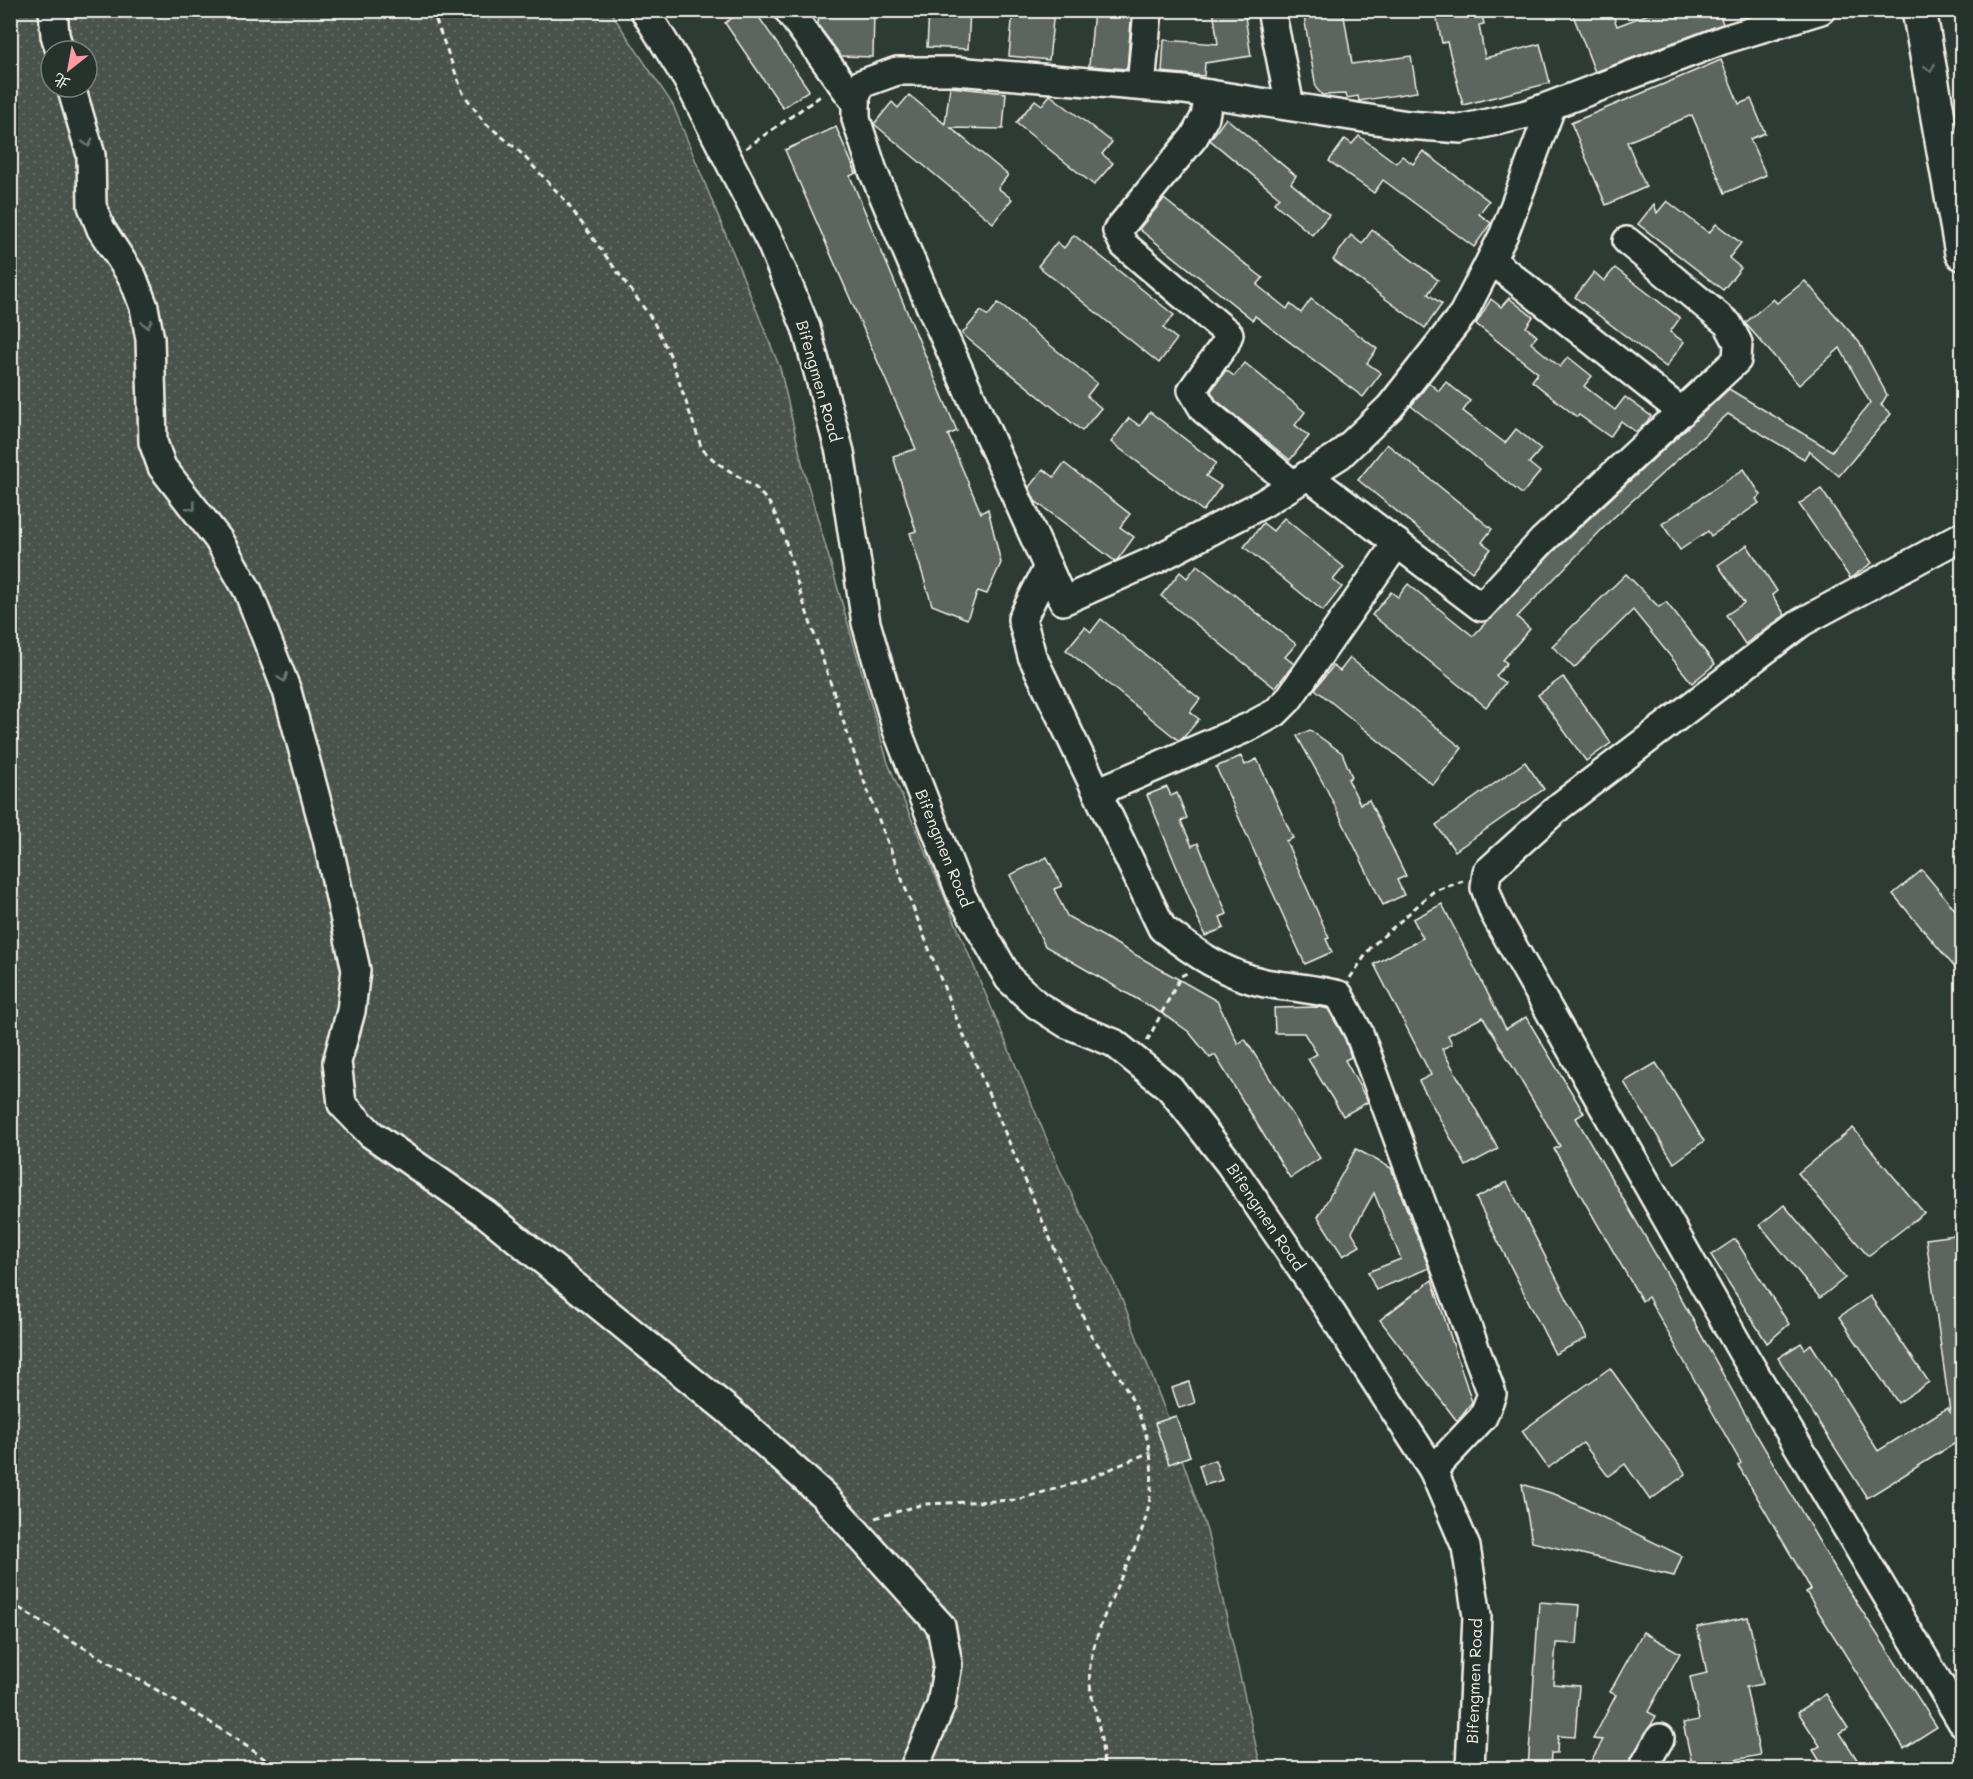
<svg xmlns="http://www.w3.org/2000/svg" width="1973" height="1779" font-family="Mali,'LXGW WenKai TC',sans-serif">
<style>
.park{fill:url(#park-dots);stroke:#9ea29a;stroke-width:1.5;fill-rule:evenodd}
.building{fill:#5c655e;stroke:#f4f1e8;stroke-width:1.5}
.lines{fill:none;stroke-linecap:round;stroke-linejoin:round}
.minor-casing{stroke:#f4f1e8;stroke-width:32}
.major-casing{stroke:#f4f1e8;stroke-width:38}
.path{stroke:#f4f1e8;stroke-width:3;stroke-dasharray:6 4.5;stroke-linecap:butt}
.minor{stroke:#26332d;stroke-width:27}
.major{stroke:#26332d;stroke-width:33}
.oneway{stroke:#6e766e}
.labels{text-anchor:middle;stroke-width:6;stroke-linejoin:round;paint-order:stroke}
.street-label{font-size:16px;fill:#f4f1e8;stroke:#26332d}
</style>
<defs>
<pattern id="park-dots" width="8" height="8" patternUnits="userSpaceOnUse" patternTransform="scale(1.5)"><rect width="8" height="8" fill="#48524c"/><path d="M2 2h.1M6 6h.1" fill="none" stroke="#636b66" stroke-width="1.8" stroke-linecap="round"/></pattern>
</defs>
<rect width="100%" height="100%" fill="#2e3b34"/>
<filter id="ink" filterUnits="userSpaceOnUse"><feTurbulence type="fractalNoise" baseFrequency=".0167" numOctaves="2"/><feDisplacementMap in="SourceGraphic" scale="12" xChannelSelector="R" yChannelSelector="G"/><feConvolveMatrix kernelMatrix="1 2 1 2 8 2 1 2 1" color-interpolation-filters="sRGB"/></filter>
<g filter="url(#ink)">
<path class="park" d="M11 11H610L673 105 780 368 804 471 888 763 1059 1168 1122 1299 1168 1418 1176 1416 1190 1456 1182 1459 1207 1531 1261 1768H11ZM51 51H87V87H51Z"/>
<g class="building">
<polygon points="744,10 754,10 809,90 783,108 725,23"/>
<polygon points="819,10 874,10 873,57 841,56 818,25"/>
<polygon points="929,10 970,10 968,49 927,47"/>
<polygon points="1013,10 1054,10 1049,60 1009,56"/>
<polygon points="1094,10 1132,10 1127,69 1089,66"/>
<polygon points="1213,10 1244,10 1251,56 1205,63 1204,76 1162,72 1164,40 1218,44"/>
<polygon points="1303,10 1343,10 1352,64 1411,56 1417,92 1359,101 1358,96 1347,98 1346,94 1322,95 1316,88"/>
<polygon points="1435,10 1481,10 1484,24 1479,25 1485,58 1540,44 1550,83 1463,105 1447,42 1442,43"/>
<polygon points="1571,10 1611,10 1617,26 1659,10 1718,10 1723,24 1595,72"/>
<polygon points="1721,60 1739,104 1751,99 1765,133 1750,139 1766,175 1725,193 1692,115 1627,142 1646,187 1606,205 1571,123"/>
<polygon points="950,87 1006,93 1003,129 951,128 1008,175 998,188 1012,199 993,223 874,124 892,102 898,108 909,95 945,124"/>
<polygon points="1050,95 1112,142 1102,154 1113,163 1094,185 1016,123 1035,100 1042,105"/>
<polygon points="1226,118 1296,176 1291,183 1329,215 1312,235 1274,203 1279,197 1210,140"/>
<polygon points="836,127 856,173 850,176 957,431 948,435 981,513 988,509 1001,563 987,594 978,591 967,619 932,605 910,533 916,531 893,456 916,449 785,150"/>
<polygon points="1359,136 1396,163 1402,156 1413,164 1423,151 1489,201 1479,214 1491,223 1474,247 1383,180 1374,193 1329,161 1345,139 1352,144"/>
<polygon points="1164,199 1263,278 1257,285 1287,309 1290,304 1301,313 1311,299 1377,349 1367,363 1381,373 1363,397 1255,316 1253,320 1139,229"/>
<polygon points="1667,201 1709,233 1716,224 1741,243 1729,258 1741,268 1723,290 1638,224 1654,204 1657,213"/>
<polygon points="1372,230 1438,280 1428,294 1442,304 1425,328 1333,260 1351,235 1362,244"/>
<polygon points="1074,235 1174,315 1163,328 1177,339 1159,363 1038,266 1057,242 1064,248"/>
<polygon points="1615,268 1680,318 1670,332 1684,342 1666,367 1575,297 1594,272 1604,281"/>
<polygon points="1805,281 1859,342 1887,395 1881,405 1891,414 1839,476 1809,451 1804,459 1728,414 1612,519 1517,617 1530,629 1503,660 1507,663 1496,676 1505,683 1486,707 1372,615 1391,592 1398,597 1408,584 1473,636 1553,552 1729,389 1832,451 1870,403 1840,348 1799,385 1745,323 1773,299 1777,303"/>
<polygon points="1509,298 1533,317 1526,327 1537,336 1531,343 1560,367 1568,357 1592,376 1584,386 1615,410 1625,397 1651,416 1646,423 1636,432 1621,421 1610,437 1579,415 1577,417 1532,381 1538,373 1476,324 1491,299 1501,307"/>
<polygon points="998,303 1097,383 1087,396 1101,408 1082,431 962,334 981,311 988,316"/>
<polygon points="1245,363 1305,412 1295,425 1309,436 1290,460 1216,400 1211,391 1226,370 1234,376"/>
<polygon points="1446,382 1470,401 1463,411 1505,443 1516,429 1541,449 1529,463 1540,472 1522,494 1411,406 1429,383 1439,391"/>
<polygon points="1150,412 1216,463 1206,476 1221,486 1203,511 1111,442 1129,418 1140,426"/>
<polygon points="1387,444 1492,529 1482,542 1491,549 1472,572 1358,480"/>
<polygon points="1064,463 1130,514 1120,527 1134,537 1118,559 1115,561 1035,501 1029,487 1043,469 1054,477"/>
<polygon points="1744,469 1761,495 1756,499 1759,503 1711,536 1708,531 1680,550 1662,524"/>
<polygon points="1821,489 1872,563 1850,578 1799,504"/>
<polygon points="1284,518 1344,567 1333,580 1342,587 1323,611 1244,547 1263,523 1273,531"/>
<polygon points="1747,545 1777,591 1772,595 1785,615 1745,644 1726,615 1744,603 1718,565"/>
<polygon points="1197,565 1296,644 1285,657 1294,664 1275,688 1161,596 1180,572 1187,578"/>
<polygon points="1626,574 1659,607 1666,602 1715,664 1692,683 1633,610 1574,668 1552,646"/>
<polygon points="1101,619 1200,699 1190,712 1199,719 1183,738 1178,740 1066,650 1085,627 1091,632"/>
<polygon points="1350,658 1462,748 1433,785 1315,689 1333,666 1340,671"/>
<polygon points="1563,677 1611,743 1586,761 1538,695"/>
<polygon points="1310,730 1342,753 1352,777 1348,779 1360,804 1369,800 1406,876 1397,880 1404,895 1383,905 1327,790 1297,736"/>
<polygon points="1241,756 1245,765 1257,759 1293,838 1286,841 1329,938 1326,939 1332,952 1305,964 1216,767"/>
<polygon points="1525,762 1544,789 1455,851 1436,825"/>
<polygon points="1167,787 1171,796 1177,793 1187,818 1181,821 1192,846 1198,843 1227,914 1220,917 1224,928 1205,936 1147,795"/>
<polygon points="1047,857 1062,886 1054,889 1067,916 1217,1001 1238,1044 1245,1039 1320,1158 1290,1178 1215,1055 1210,1058 1189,1032 1168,1017 1045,946 1010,875"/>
<polygon points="1922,870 1962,918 1962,976 1893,894"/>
<polygon points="1442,904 1506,1029 1526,1017 1584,1113 1576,1118 1678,1293 1755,1432 1837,1572 1937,1727 1904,1748 1806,1592 1811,1589 1738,1465 1741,1463 1648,1297 1642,1301 1554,1149 1560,1146 1483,1017 1448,1035 1452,1044 1442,1049 1498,1149 1466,1166 1419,1081 1431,1075 1374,964 1423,938 1413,919"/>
<polygon points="1320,1007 1328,1009 1345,1039 1351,1057 1345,1060 1368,1102 1343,1116 1308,1059 1317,1054 1304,1033 1275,1033 1274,1008"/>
<polygon points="1656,1063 1704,1141 1674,1163 1624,1082"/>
<polygon points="1853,1128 1924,1213 1868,1256 1798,1173"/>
<polygon points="1356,1149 1391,1168 1429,1268 1376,1290 1368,1272 1401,1259 1374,1193 1352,1232 1360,1246 1343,1256 1318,1217"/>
<polygon points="1507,1182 1587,1338 1555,1354 1476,1198"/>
<polygon points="1784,1205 1845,1278 1820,1298 1760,1225"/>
<polygon points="1962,1234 1962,1439 1867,1498 1778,1358 1801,1343 1805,1349 1811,1344 1878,1451 1947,1408 1950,1412 1926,1239"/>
<polygon points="1735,1239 1789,1324 1767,1343 1711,1255"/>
<polygon points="1432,1280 1472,1402 1457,1421 1380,1320"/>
<polygon points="1870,1296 1929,1382 1898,1403 1839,1317"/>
<polygon points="1610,1368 1686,1474 1650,1500 1625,1464 1608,1476 1583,1443 1548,1468 1522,1431"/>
<polygon points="1189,1382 1195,1403 1179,1408 1172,1388"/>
<polygon points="1176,1416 1190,1456 1169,1464 1155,1423"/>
<polygon points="1215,1460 1222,1480 1205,1485 1199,1465"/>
<polygon points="1522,1484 1557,1495 1682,1556 1674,1576 1532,1542"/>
<polygon points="1539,1602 1580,1605 1577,1644 1556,1643 1553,1684 1579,1686 1575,1737 1558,1736 1557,1753 1551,1753 1550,1768 1528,1768"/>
<polygon points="1748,1617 1763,1684 1746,1687 1760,1755 1693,1768 1683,1723 1699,1720 1690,1677 1707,1673 1697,1627"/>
<polygon points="1643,1632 1680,1653 1648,1712 1656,1716 1626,1768 1587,1768 1603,1740 1593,1739 1616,1695 1610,1692"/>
<polygon points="1826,1694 1848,1728 1840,1733 1858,1761 1846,1768 1824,1768 1813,1750 1820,1746 1798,1712"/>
</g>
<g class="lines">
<g class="minor-casing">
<g id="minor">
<polyline points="53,10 55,35 60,51"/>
<polyline points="644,10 687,79 771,243 806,328 840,452 866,623 897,730 962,897 1009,979 1037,1005 1067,1024 1114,1043 1170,1088 1229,1163 1328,1308 1433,1470 1466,1547 1477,1616 1470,1768"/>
<polyline points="788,10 856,103"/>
<polyline points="1271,10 1290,106"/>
<polyline points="1141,86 1148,10"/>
<polyline points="71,87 91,155 92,206 101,229 133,278 144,307 150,339 153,442 162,467 218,539 248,591 287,691 327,839 356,970 351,1011 337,1062 342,1104 371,1134 486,1214 728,1410 823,1495 941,1626 948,1664 941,1705 914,1768"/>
<polyline points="1209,94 1205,117 1194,137 1117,231 1124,245 1229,334 1225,344 1192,390 1204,410 1292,484"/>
<polyline points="1552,105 1504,234 1463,314 1390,407 1340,455 1264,503 1155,560 1063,601 928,301 873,171 856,119 856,96 861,84 897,71 956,71 1184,90 1408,125 1461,129 1527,114 1552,105 1723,40 1821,10"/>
<polyline points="1491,260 1682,412"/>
<polyline points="1307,475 1481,607 1542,541 1737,360 1738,343 1728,324 1627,241"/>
<polyline points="1962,536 1802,622 1560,806 1487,872 1485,888 1494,913 1741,1350 1962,1722"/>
<path d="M1048 567 1022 619 1032 656 1162 928C1193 952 1226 975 1265 983 1290 987 1314 989 1339 995L1359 1033 1492 1394 1483 1417 1433 1470"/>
<polyline points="1097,792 1249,727 1275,713 1288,700 1397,543"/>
<polyline points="1643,1768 1660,1738"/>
</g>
</g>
<g class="major-casing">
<polyline id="major" points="1919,10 1962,253"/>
</g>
<g class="path">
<path d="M432 10 463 93 484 122 518 150 564 199 652 319 670 355 702 449 716 462 756 488 770 504 782 529 800 592 860 771 950 1003 1091 1335C1141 1403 1172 1462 1136 1545 1119 1583 1099 1620 1091 1660 1086 1684 1095 1705 1099 1728 1102 1741 1103 1755 1104 1768"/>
<polyline points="746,148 822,95"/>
<polyline points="1350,978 1371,947 1434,891 1463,881"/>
<polyline points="1147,1041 1181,976 1187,973"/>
<polyline points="875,1518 924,1504 1016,1500 1083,1481 1150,1452"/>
<path d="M10 1602C98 1660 193 1705 277 1768"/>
</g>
<use href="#minor" class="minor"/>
<use href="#major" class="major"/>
</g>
<defs><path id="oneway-chevron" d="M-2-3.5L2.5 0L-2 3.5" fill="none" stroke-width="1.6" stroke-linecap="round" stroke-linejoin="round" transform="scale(1.5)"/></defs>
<g class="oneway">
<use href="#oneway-chevron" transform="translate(1930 68) rotate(79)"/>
<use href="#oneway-chevron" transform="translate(88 143) rotate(74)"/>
<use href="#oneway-chevron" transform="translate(147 324) rotate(79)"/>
<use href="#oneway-chevron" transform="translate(192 507) rotate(51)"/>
<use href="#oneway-chevron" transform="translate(283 678) rotate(69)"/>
</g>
</g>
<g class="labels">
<g class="street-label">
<text transform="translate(819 381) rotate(74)" y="6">Bifengmen Road</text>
<text transform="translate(944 848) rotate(68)" y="6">Bifengmen Road</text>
<text transform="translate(1266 1217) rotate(56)" y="6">Bifengmen Road</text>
<text transform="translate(1474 1681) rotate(-88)" y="6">Bifengmen Road</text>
</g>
</g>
<rect width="1973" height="1779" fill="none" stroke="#26332d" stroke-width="36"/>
<rect x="18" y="18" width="1937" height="1743" fill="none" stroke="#f4f1e8" stroke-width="2" filter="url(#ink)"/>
<g transform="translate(69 69) rotate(211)"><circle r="28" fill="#26332d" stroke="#787f78" stroke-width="1.5"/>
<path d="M0-4.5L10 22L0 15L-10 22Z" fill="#ff9aa2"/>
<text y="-9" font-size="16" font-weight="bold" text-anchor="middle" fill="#f4f1e8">北</text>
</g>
</svg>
